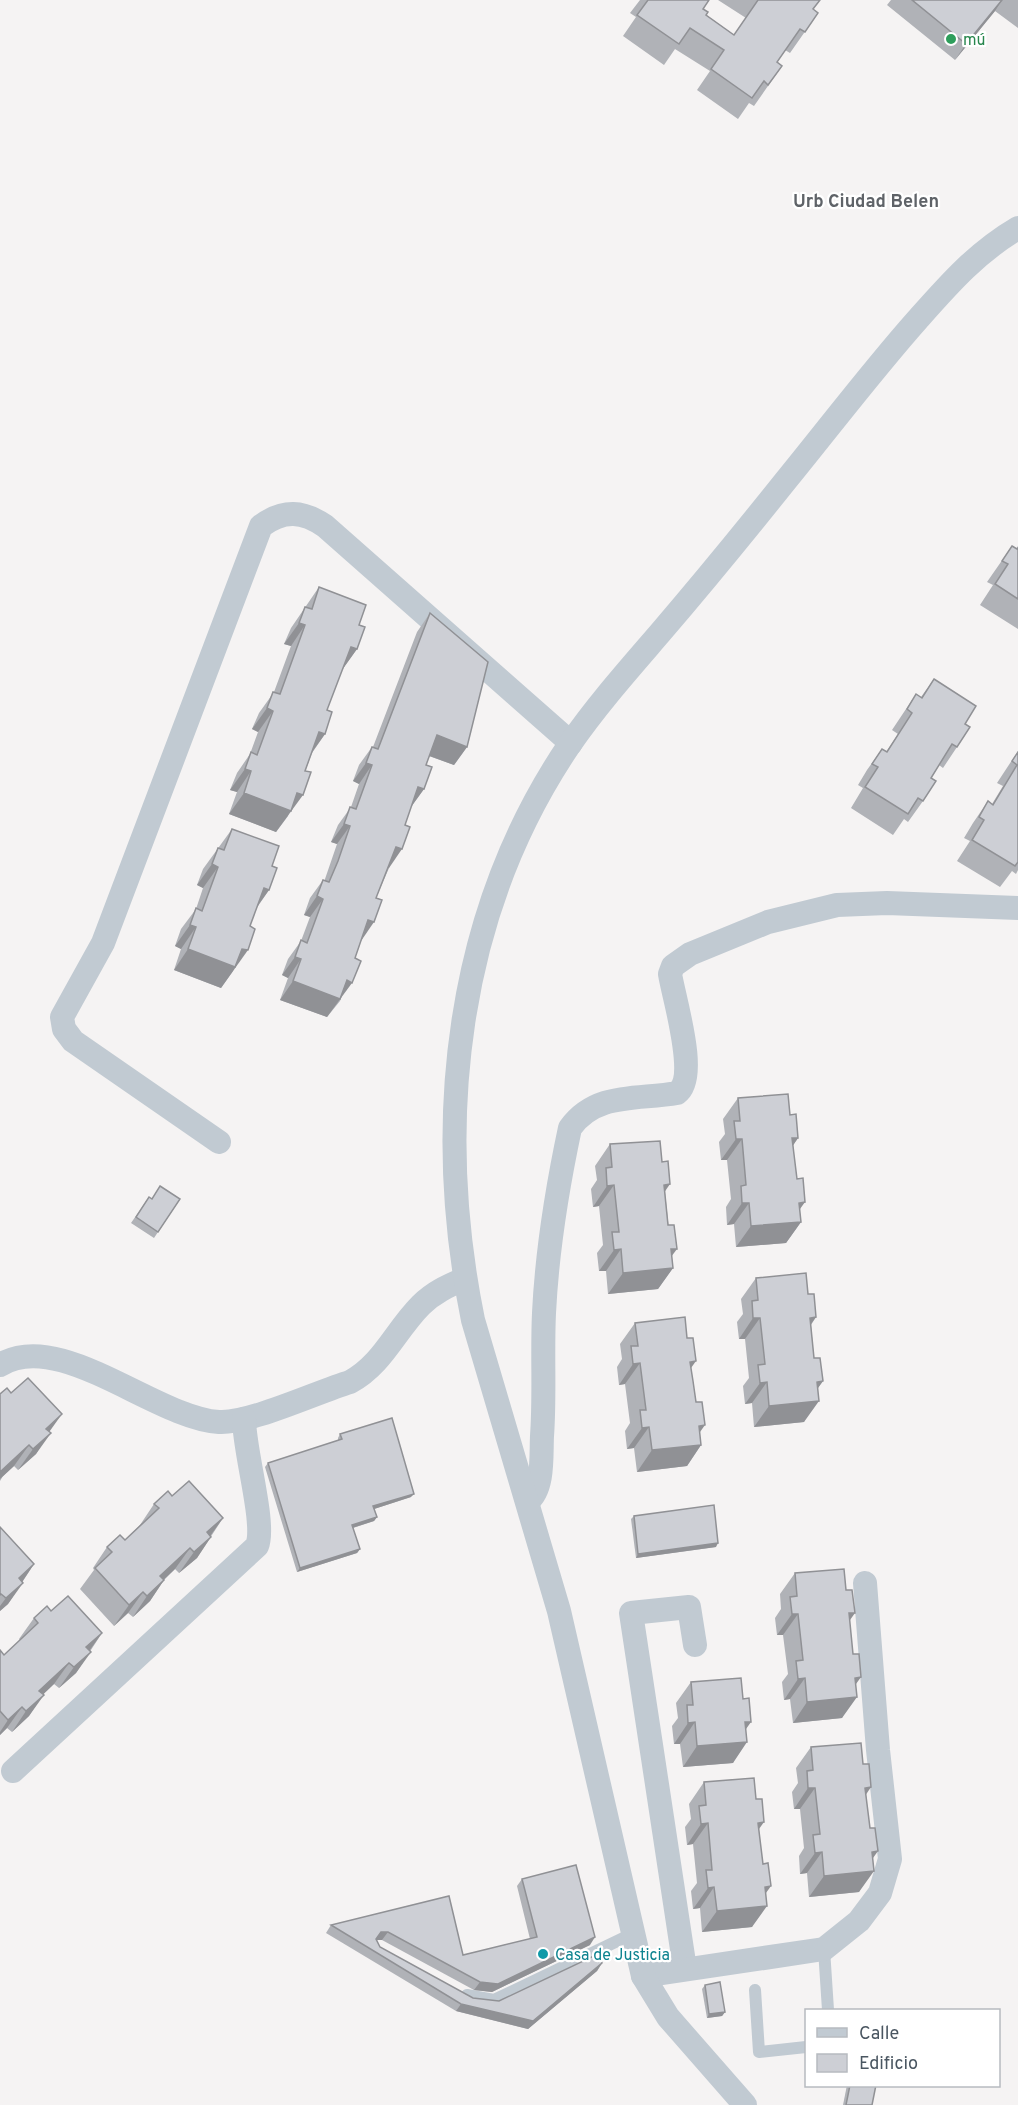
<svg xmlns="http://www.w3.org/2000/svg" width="1018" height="2105" font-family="Overpass,sans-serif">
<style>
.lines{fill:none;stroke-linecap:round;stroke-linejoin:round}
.service{stroke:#c1cad2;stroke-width:12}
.minor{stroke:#c1cad2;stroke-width:24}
.wall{fill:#b0b2b7}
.shaded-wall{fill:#909195}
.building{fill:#cdcfd5;stroke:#909195;stroke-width:1.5}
.leisure-dot{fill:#2e9e5b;stroke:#fff;stroke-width:2}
.culture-dot{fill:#0f9aa8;stroke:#fff;stroke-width:2}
.labels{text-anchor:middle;stroke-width:4.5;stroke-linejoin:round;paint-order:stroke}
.leisure-label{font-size:16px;fill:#27864d;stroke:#fff;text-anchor:start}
.culture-label{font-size:16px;fill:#0d838f;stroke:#fff;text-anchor:start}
.neighbourhood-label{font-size:18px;font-weight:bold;fill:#5f6368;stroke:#fff}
</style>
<rect width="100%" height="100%" fill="#f5f3f3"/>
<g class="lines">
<g class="service">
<polyline points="824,1949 828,2010"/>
<polyline points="755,1990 759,2052 806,2047"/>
<polyline points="467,1995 494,2000 634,1933"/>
</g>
<g class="minor">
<path d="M219 1142 73 1041 64 1029 62 1017 103 943 261 526C284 509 303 511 325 526L571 743"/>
<path d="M0 1365C59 1328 155 1418 219 1422 249 1424 317 1392 350 1382 383 1364 395 1331 421 1305 434 1292 448 1286 464 1279"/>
<path d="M528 1501C544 1489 541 1455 542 1436 545 1395 542 1354 544 1313 547 1252 557 1189 570 1128 596 1092 637 1100 677 1093 699 1078 674 999 670 974L673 966 690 954 768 922 837 905 887 903 1018 908"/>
<path d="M13 1771 257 1546C266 1524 244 1451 244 1419"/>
<polyline points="685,1969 631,1613 689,1607 695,1645"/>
<polyline points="643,1976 824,1949 859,1921 880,1893 890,1859 878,1750 865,1583"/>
<path d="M745 2105 668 2017 643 1976 559 1611 473 1320C433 1123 455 913 570 744 597 705 629 669 660 633 702 584 743 534 783 484 828 429 871 372 918 319 949 284 977 252 1018 228"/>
</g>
</g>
<g class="wall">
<polygon points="640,0 709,0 703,9 706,15 734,35 746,18 718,0 820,0 813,9 818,13 790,53 785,50 777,62 782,66 754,106 749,103 738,119 697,90 710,71 675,49 664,65 623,36 636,17 630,13"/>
<polygon points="891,0 1018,0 1018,28 995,11 955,60 887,5"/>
<polygon points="1012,546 1016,549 1018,546 1018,629 980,605 993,585 987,582"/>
<polygon points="319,587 359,625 357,649 342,670 327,710 325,734 312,753 288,816 276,832 229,814 237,792 230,790 237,773 250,754 258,732 252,729 259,713 274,692 291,646 284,644 291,628"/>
<polygon points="430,613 467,747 454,765 429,756 426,765 424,789 411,807 389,868 376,898 340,1001 327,1017 280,1000 288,978 282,975 288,959 301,941 310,917 304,915 310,898 323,880 325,880 325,879 337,844 331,842 338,825 351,807 359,784 353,781 359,765 372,747 373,747 417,632"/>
<polygon points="934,679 965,724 957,747 943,768 939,765 931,778 923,801 908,822 904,819 893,835 851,808 863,788 858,785 867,770 882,749 886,752 898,734 892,730 916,694 921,697"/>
<polygon points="1018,751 1018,870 1016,874 1012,871 1000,887 957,861 970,841 964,838 973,823 988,801 992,804 1003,786 997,783"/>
<polygon points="232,829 272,866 269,890 256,909 233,971 221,988 174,970 181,949 175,946 181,929 196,909 203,888 197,885 203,869"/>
<polygon points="738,1098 790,1115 798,1138 793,1145 801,1222 786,1243 736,1247 734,1224 727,1225 726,1207 731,1199 727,1160 721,1160 719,1142 725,1134 723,1119"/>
<polygon points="610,1144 665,1192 673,1268 658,1289 608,1294 606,1271 599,1271 597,1253 603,1245 599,1206 593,1207 591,1189 597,1180 595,1166"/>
<polygon points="149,1197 151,1199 180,1199 154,1238 131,1223"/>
<polygon points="756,1278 808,1294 816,1317 811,1325 814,1358 823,1381 817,1389 804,1422 754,1427 752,1403 745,1404 743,1386 749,1378 745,1339 739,1339 737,1322 743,1314 741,1299"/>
<polygon points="635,1323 691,1368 701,1445 687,1466 637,1472 634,1448 627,1449 625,1431 630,1423 625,1384 619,1385 617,1367 622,1359 620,1344"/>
<polygon points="0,1394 49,1432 36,1454 18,1470 14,1466 3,1476 0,1481"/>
<polygon points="340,1434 411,1497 374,1509 377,1517 374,1521 353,1528 360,1549 357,1553 297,1572 265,1467 268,1463 338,1441 338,1438"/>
<polygon points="172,1496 223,1518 197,1558 179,1573 175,1569 164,1580 150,1601 133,1617 128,1613 114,1626 80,1589 94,1570 93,1568 107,1547 125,1540 140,1525 154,1504"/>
<polygon points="634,1516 716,1547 636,1558 631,1519"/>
<polygon points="0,1527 34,1564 8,1604 0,1611"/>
<polygon points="795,1573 849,1621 856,1684 842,1718 793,1723 790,1699 784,1700 782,1682 788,1674 783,1635 777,1635 775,1618 781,1609 780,1594"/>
<polygon points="51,1611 102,1633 76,1673 59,1688 54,1684 43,1694 29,1716 12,1732 7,1728 0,1735 0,1650 4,1655 20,1640 19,1639 34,1618"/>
<polygon points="691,1682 746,1729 733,1763 683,1767 680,1744 674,1744 672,1726 678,1718 676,1703"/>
<polygon points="811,1747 866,1795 873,1859 859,1892 809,1897 807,1873 800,1874 799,1856 804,1848 800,1809 794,1809 792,1792 798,1783 796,1768"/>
<polygon points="704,1782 759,1830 765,1894 752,1927 702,1932 700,1908 693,1909 691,1891 697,1883 693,1844 687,1845 685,1827 691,1819 689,1804"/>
<polygon points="522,1879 590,1945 492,1992 474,1990 382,1940 377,1940 380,1947 473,1998 499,2001 602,1963 597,1971 528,2029 456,2011 326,1933 331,1925 449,1896 463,1955 530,1939 517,1886"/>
<polygon points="705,1985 725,2012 722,2016 707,2018 702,1989"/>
<polygon points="847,2085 850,2085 872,2105 843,2105"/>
</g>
<g class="shaded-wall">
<polygon points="1002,0 995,11 955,60 966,44"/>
<polygon points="299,623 305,625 291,646 284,644"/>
<polygon points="351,647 357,649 342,670"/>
<polygon points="267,708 273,711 258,732 252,729"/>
<polygon points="319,732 325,734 310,755"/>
<polygon points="437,735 467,747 454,765 424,754"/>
<polygon points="366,763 372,765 359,784 353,781"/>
<polygon points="245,769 251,771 237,792 230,790"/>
<polygon points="418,787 424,789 411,807"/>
<polygon points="244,793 297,793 303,795 276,832 229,814"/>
<polygon points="344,824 350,826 337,844 331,842"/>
<polygon points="396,847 402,849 389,868 383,866"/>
<polygon points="212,864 218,867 203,888 197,885"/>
<polygon points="264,888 269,890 254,911"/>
<polygon points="317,896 323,899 310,917 304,915"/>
<polygon points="368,920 374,922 361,941"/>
<polygon points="190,925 196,927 181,949 175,946"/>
<polygon points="188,949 242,949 248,950 221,988 174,970"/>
<polygon points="295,957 301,959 288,978 282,975"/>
<polygon points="347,980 352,983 327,1017 280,1000 293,981"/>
<polygon points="792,1138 798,1138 784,1159"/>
<polygon points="736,1139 742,1139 727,1160 721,1160"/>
<polygon points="670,1184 655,1206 664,1185"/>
<polygon points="614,1185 599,1206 593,1207 607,1186"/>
<polygon points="805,1202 790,1223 801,1222 786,1243 736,1247 751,1226 799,1203"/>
<polygon points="742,1203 749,1203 734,1224 727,1225"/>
<polygon points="621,1249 606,1271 599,1271 614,1250"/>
<polygon points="671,1249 677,1249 662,1269 673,1268 658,1289 608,1294 623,1273"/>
<polygon points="816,1317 801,1338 810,1318"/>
<polygon points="753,1318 760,1318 745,1339 739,1339"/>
<polygon points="696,1361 681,1382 690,1362"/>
<polygon points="640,1363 625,1384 619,1385 633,1364"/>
<polygon points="823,1381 808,1402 819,1401 804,1422 754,1427 769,1406 817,1382"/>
<polygon points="767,1382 752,1403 745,1404 760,1383"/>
<polygon points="62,1414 47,1435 32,1450 46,1429"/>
<polygon points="705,1425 690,1446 699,1426"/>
<polygon points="649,1427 634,1448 627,1449 642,1428"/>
<polygon points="51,1433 36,1454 18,1470 33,1449"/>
<polygon points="29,1445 14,1466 0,1479 0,1472"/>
<polygon points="701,1445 687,1466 637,1472 652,1450"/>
<polygon points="414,1494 411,1497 371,1510 373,1506"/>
<polygon points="377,1517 374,1521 349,1529 352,1525"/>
<polygon points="223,1518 208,1539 192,1553 207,1532"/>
<polygon points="211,1537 197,1558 179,1573 194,1552"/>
<polygon points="718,1543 716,1547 636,1558 638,1554"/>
<polygon points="190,1548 175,1569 145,1597 160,1576"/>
<polygon points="360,1549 357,1553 297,1572 300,1568"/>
<polygon points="34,1564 20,1585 4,1599 19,1578"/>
<polygon points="164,1580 150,1601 133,1617 147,1596"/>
<polygon points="23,1583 8,1604 0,1611 0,1606 6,1598"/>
<polygon points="143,1592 128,1613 114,1626 129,1605"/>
<polygon points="849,1613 855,1613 840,1634"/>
<polygon points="792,1614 798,1614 783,1635 777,1635"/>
<polygon points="102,1633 87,1654 72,1668 86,1647"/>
<polygon points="91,1652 76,1673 59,1688 74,1667"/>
<polygon points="69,1663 54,1684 25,1712 39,1691"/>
<polygon points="861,1677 846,1698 857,1697 842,1718 793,1723 807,1702 855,1678"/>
<polygon points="805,1678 790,1699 784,1700 798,1679"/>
<polygon points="44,1695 29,1716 12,1732 26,1711"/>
<polygon points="22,1707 7,1728 0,1735 0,1732 8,1720"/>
<polygon points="695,1722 680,1744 674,1744 688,1723"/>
<polygon points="745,1722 751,1722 736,1743 747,1742 733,1763 683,1767 697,1746"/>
<polygon points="871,1787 857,1808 865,1788"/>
<polygon points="808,1788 815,1788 800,1809 794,1809"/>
<polygon points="764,1822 749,1843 758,1823"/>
<polygon points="708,1823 693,1844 687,1845 701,1824"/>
<polygon points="878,1851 863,1872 874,1871 859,1892 809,1897 824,1876 872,1852"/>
<polygon points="822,1852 807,1873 800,1874 815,1853"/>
<polygon points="771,1886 756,1907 767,1906 752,1927 702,1932 717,1911 765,1887"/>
<polygon points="714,1887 700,1908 693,1909 708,1888"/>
<polygon points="381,1932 388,1932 382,1940 375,1940"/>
<polygon points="595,1937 590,1945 492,1992 474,1990 480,1982"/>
<polygon points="602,1963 597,1971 528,2029 456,2011 461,2004 533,2021"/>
<polygon points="725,2012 722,2016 707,2018 709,2014"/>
</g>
<g class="building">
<polygon points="648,0 709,0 703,9 708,12 706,15 734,35 758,0 820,0 813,9 818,13 805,32 800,29 777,62 782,66 768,85 764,81 752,98 711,69 724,50 690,28 679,44 637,15"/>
<polygon points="912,0 1002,0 966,44"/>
<polygon points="1012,546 1017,549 1018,548 1018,599 995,584 1008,564 1002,561"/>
<polygon points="319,587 366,605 359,625 365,627 357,649 351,647 327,710 332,712 325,734 319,732 305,771 311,772 303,795 297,793 291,811 244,793 251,771 245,769 251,752 257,755 273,711 267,708 273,692 280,694 305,625 299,623 305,607 312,609"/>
<polygon points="430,613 488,662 467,747 437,735 426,765 432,767 424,789 418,787 405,825 410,827 402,849 396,847 376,898 382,900 374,922 368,920 355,958 361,961 352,983 347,980 340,999 293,981 301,959 295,957 301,940 307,943 323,899 317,896 323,880 329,882 338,861 350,826 344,824 350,807 356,809 372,765 366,763 372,747 378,749"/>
<polygon points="934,679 976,706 965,724 970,727 957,747 952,744 931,778 936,781 923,801 918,798 908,814 865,787 878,767 872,764 882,749 887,752 912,713 907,709 916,694 922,698"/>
<polygon points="1018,752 1018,862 1015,866 972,840 984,820 979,817 988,801 993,805 1017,765 1012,761"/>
<polygon points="232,829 279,846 272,866 277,868 269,890 264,888 250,926 255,929 248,950 242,949 235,967 188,949 196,927 190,925 196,908 202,911 218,867 212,864 218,848 224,850"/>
<polygon points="788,1094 790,1115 796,1114 798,1138 792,1138 797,1179 803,1178 805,1202 799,1203 801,1222 751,1226 749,1203 742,1203 741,1186 746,1185 742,1139 736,1139 734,1121 740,1121 738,1098"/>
<polygon points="660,1141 662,1162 668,1161 670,1184 664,1185 668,1225 674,1225 677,1249 671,1249 673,1268 623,1273 621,1249 614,1250 612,1232 619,1232 614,1185 607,1186 606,1168 612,1167 610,1144"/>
<polygon points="160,1186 180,1199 158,1232 136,1217 149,1197 152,1199"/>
<polygon points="806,1273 808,1294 814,1294 816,1317 810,1318 814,1358 820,1358 823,1381 817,1382 819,1401 769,1406 767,1382 760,1383 758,1365 765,1364 760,1318 753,1318 752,1301 758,1300 756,1278"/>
<polygon points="685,1317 687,1338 693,1338 696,1361 690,1362 693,1381 696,1402 702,1402 705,1425 699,1426 701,1445 652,1450 649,1427 642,1428 640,1410 646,1410 640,1363 633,1364 631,1346 638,1346 635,1323"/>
<polygon points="28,1378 62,1414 46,1429 51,1433 33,1449 29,1445 0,1472 0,1394 7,1388 11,1393"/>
<polygon points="392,1418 414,1494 373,1506 377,1517 352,1525 360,1549 300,1568 268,1463 342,1439 340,1434"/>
<polygon points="189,1481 223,1518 207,1532 211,1537 194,1552 190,1548 160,1576 164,1580 147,1596 143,1592 129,1605 95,1568 112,1552 107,1547 120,1535 125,1540 159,1508 154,1504 168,1491 172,1496"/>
<polygon points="714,1505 718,1543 638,1554 634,1516"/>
<polygon points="0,1527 34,1564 19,1578 23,1583 6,1598 1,1594 0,1595"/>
<polygon points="844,1569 846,1590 852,1590 855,1613 849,1613 853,1654 859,1654 861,1677 855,1678 857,1697 807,1702 805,1678 798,1679 796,1661 803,1660 798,1614 792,1614 790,1597 797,1596 795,1573"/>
<polygon points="68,1596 102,1633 86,1647 91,1652 74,1667 69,1663 39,1691 44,1695 26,1711 22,1707 8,1720 0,1711 0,1650 4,1655 38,1623 34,1618 47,1606 51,1611"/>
<polygon points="741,1678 743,1699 749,1698 751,1722 745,1722 747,1742 697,1746 695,1722 688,1723 687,1705 693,1705 691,1682"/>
<polygon points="861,1743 863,1764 869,1764 871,1787 865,1788 870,1828 875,1828 878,1851 872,1852 874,1871 824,1876 822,1852 815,1853 813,1835 820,1834 815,1788 808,1788 807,1771 813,1770 811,1747"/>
<polygon points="754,1778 756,1799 762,1799 764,1822 758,1823 763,1864 768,1863 771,1886 765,1887 767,1906 717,1911 714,1887 708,1888 706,1870 712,1870 708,1823 701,1824 699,1806 706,1805 704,1782"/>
<polygon points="576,1865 595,1937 498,1984 480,1982 388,1932 381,1932 376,1939 380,1947 473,1998 499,2001 600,1953 602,1963 533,2021 461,2004 331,1925 449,1896 463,1955 537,1937 522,1879"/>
<polygon points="720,1982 725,2012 709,2014 705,1985"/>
<polygon points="850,2085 876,2085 872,2105 846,2105"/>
</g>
<circle class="leisure-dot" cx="951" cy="39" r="6"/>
<circle class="culture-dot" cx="543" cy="1954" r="6"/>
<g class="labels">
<g class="leisure-label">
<text x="963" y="45">mú</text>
</g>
<g class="culture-label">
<text x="555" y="1960">Casa de Justicia</text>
</g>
<g class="neighbourhood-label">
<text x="866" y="207">Urb Ciudad Belen</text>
</g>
</g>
<rect x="805" y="2009" width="195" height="78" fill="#ffffff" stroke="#b7bbc0" stroke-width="1.5"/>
<rect x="817" y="2028" width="30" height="9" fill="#c1cad2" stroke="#b7bbc0" stroke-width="1.5"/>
<text x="859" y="2039" font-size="18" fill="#4a5661">Calle</text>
<rect x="817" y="2054" width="30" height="18" fill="#cdcfd5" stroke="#b7bbc0" stroke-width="1.5"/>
<text x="859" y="2069" font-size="18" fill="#4a5661">Edificio</text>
</svg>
